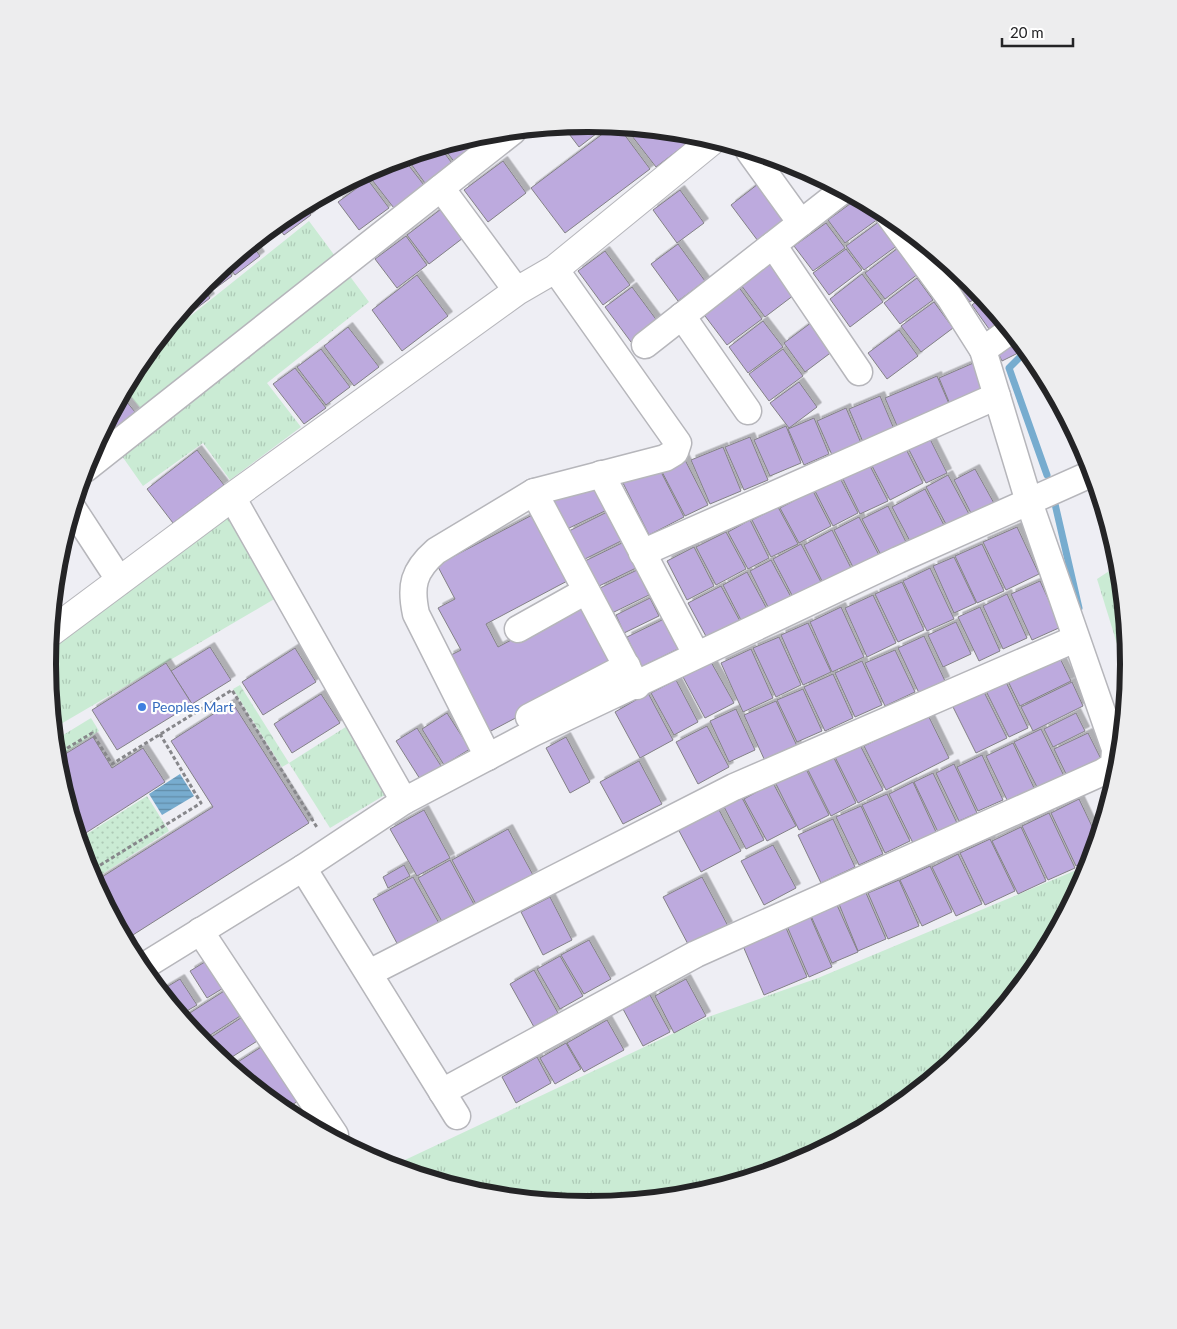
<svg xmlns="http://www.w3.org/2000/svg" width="1177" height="1329" font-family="Lato,sans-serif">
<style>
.grass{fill:url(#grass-tufts)}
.park{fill:url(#park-crowns)}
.garden{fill:url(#garden-dots)}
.water{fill:url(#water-rules)}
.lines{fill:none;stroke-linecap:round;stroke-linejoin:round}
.stream{stroke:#77accf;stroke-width:7}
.building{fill:#bdaade;stroke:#838186;filter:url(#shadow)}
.street-casing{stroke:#b6b6bb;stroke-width:29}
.secondary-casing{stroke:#b6b6bb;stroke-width:30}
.path{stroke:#87878b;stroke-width:3;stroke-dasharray:4 2.5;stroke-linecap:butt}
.street{stroke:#fff;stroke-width:26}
.secondary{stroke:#fff;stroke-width:28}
.shop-dot{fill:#3f7fe0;stroke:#fff;stroke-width:2}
.labels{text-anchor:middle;stroke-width:4.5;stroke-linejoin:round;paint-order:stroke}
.shop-label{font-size:14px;fill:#366cbe;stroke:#fff;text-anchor:start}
.rim{fill:none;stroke:#242426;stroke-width:6}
</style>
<defs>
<pattern id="grass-tufts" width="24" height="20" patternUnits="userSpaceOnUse" patternTransform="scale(1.25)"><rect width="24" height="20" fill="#caebd4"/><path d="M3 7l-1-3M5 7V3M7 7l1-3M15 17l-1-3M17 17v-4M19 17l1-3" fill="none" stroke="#adc9b6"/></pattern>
<pattern id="park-crowns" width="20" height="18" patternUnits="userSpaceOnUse" patternTransform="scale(1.25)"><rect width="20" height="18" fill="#caebd4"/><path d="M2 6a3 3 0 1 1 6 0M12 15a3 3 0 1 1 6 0" fill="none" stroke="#adc9b6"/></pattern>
<pattern id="garden-dots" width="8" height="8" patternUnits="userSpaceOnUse" patternTransform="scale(1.25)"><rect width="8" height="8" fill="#caebd4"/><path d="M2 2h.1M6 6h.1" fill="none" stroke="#adc9b6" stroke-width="1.8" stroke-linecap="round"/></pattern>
<pattern id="water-rules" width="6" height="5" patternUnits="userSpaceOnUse" patternTransform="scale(1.25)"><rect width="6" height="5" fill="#77accf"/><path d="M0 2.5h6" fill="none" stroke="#618ca8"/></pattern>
<filter id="shadow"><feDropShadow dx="4.5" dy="-4.5" stdDeviation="0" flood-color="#0004"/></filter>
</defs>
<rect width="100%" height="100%" fill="#eeeef4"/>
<g class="grass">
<polygon points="309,221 369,302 267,383 301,427 230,480 203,443 143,486 110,439 143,411 125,390 139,364 153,346"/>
<polygon points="230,511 276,598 54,728 48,665 49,650"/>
<polygon points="1120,564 1129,656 1122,660 1097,579"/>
<polygon points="91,718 99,731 57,758 55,740"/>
<polygon points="352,723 393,790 330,828 289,763"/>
<polygon points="1091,864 1038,965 971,1047 889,1114 795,1164 694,1195 588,1205 483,1195 390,1167 708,1017 818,978"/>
</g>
<polygon class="park" points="240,685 289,763 282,767 233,689"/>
<polygon class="garden" points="147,796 169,831 93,880 79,839"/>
<polygon class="water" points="180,774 194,796 162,815 149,794"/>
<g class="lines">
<g class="stream">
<polyline points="1027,350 1009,368 1047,475"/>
<polyline points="1055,504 1079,608"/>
<polyline points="1117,717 1123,731"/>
</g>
</g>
<g class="building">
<polygon points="589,124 596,124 601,130 579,147 563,126"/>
<polygon points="613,126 618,126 650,169 565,233 531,188"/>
<polygon points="625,127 694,134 698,135 656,167"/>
<polygon points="469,138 477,148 456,164 442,146"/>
<polygon points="440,147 457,170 430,190 406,157"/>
<polygon points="766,156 785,161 776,168"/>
<polygon points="403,158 427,189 397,212 369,176 387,163"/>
<polygon points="503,161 526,193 488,222 464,190"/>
<polygon points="368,180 389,208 359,230 338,202"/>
<polygon points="758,184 785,221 758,241 731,205"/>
<polygon points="680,190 704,223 677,243 653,210"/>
<polygon points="333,191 336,195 312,213 306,205"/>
<polygon points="858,198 866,203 878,219 845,243 828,220"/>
<polygon points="304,206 311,215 284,235 276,224"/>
<polygon points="441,209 463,238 429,264 407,235"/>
<polygon points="880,221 898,245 864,270 846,246"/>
<polygon points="826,223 845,248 813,271 794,246"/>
<polygon points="406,236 427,265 397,288 375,259"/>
<polygon points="678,244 705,281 678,301 651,264"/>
<polygon points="252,245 260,256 235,275 227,264"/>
<polygon points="898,248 918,274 885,299 865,273"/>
<polygon points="846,249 862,270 829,295 813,273"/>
<polygon points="605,251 630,285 603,305 578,271"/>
<polygon points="775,260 798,292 765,317 741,285"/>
<polygon points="948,263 971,282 981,294 970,302 944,267"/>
<polygon points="225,266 232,276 209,293 203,285"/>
<polygon points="862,274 883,302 850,327 830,299"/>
<polygon points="417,275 448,316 402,351 372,310"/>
<polygon points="917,278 933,300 900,324 884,303"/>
<polygon points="738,286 762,319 727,345 702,312"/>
<polygon points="202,287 210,298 176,324 174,321"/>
<polygon points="632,287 658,322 631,342 605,307"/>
<polygon points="983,296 1007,326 994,336 972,305"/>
<polygon points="934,302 953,328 921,352 901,326"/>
<polygon points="816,319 837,348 805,372 784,343"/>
<polygon points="763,321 783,347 748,373 729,347"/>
<polygon points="348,327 379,367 354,386 324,346"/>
<polygon points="899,330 918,356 887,379 868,353"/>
<polygon points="1016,336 1026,349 1002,361 995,347"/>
<polygon points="321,349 350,387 326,405 297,367"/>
<polygon points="783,349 803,376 769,401 749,374"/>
<polygon points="978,361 991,392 952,409 939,378"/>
<polygon points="295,368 326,408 304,424 273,384"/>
<polygon points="937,376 950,406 898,428 885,398"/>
<polygon points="799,382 817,407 789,428 770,403"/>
<polygon points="122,396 135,412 111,432 106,425"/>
<polygon points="880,396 894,429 863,442 849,409"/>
<polygon points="846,408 861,443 832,455 817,421"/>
<polygon points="814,418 829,454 804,465 788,429"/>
<polygon points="786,426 801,463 770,476 754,440"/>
<polygon points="105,428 109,433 97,442"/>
<polygon points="928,435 947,473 926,483 907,446"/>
<polygon points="750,437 768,480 744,490 725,447"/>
<polygon points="723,447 741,491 710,504 691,460"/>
<polygon points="905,447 923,483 890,500 871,464"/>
<polygon points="197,450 224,485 173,523 147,489"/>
<polygon points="682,454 708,505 685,516 659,466"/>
<polygon points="869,464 888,501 860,514 842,477"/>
<polygon points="658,466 684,517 649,535 623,483"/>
<polygon points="975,469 995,505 973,517 954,480"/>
<polygon points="948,475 969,514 947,526 926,487"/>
<polygon points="840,478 858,513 833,526 815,491"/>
<polygon points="595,479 609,509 567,529 552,500"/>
<polygon points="925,489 945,527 912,545 892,507"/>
<polygon points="813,491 831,526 799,543 780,508"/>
<polygon points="888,506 907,544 882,557 862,519"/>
<polygon points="778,507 798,544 771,557 752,520"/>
<polygon points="611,510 625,539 583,560 569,531"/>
<polygon points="536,513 571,579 486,624 498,647 583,602 616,665 489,732 449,656 461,650 438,608 455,599 437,565"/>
<polygon points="859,517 879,555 854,569 834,530"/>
<polygon points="750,520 769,558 748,569 728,532"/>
<polygon points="1017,527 1039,574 1006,590 983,542"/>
<polygon points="832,530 851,568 823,583 804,545"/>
<polygon points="726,532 746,569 716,585 696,547"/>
<polygon points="624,542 636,568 597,587 585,561"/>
<polygon points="801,544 821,582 793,597 773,559"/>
<polygon points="982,544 1004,591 977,603 955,556"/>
<polygon points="694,547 714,586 687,600 667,561"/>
<polygon points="954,557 976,603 954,613 933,566"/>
<polygon points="771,560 791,597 769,609 750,571"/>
<polygon points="930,568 954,619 927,631 903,581"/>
<polygon points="637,570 649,595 612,613 600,588"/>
<polygon points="747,572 767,609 742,622 723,585"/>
<polygon points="1040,581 1061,627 1032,640 1011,594"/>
<polygon points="902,582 924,630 898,642 875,594"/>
<polygon points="721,586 741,623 708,640 688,603"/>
<polygon points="1007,594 1027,638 1003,649 983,606"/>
<polygon points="873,595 896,643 867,657 845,608"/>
<polygon points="650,598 659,616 624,633 616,615"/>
<polygon points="841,607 864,657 832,672 810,622"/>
<polygon points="980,607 1000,651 979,661 958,617"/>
<polygon points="666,618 680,648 641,667 627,637"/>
<polygon points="956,622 971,654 943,667 928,635"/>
<polygon points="808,623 831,672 803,685 781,635"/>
<polygon points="924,636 945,681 919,693 898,648"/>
<polygon points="779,637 801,685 776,697 753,648"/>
<polygon points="210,647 231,680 192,704 171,671"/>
<polygon points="295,648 316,682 263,715 242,682"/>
<polygon points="751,649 773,698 743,712 721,663"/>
<polygon points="895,650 915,692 885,706 865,663"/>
<polygon points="1058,654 1071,681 1020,706 1007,679"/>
<polygon points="862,661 882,705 855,717 835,673"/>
<polygon points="711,662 734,703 705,718 683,677"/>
<polygon points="166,663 192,704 117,750 92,710"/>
<polygon points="833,674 853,718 825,731 804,687"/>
<polygon points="676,680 698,722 674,735 651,693"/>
<polygon points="1005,680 1028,728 1009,737 985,689"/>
<polygon points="1072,682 1083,706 1033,731 1021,707"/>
<polygon points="803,689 822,731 797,742 777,700"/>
<polygon points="983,690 1007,738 976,753 952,705"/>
<polygon points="648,693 673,740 640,758 615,712"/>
<polygon points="321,694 340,723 292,753 274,724"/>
<polygon points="776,701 797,746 765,761 744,715"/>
<polygon points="232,702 309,823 125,940 94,882 213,807 171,741"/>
<polygon points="736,709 755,750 729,762 710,721"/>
<polygon points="447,713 470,749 444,765 422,729"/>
<polygon points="1076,713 1085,731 1053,747 1044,729"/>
<polygon points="928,715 949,758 886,790 864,746"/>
<polygon points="707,726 729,767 698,784 676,742"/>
<polygon points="417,728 441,766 420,779 396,741"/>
<polygon points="1041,729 1064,776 1038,789 1014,742"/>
<polygon points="1088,733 1101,759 1067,776 1054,749"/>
<polygon points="93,737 112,768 143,748 165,782 78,838 58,770 57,759"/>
<polygon points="566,737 590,782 570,793 546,748"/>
<polygon points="1013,743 1035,790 1008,802 986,756"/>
<polygon points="860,745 883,790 858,803 835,757"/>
<polygon points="832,754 856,803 831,816 806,766"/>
<polygon points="982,755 1003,800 978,811 957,767"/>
<polygon points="639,761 662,804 623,824 600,782"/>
<polygon points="954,764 977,813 959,821 936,773"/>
<polygon points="805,767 829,815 799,830 775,782"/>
<polygon points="933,773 957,823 938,832 914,782"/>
<polygon points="913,782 936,832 913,843 889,794"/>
<polygon points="773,783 796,826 767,841 744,799"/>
<polygon points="887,794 910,841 885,853 862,805"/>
<polygon points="741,796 764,840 746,849 723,805"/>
<polygon points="1079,799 1098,839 1092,858 1076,866 1051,813"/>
<polygon points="861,806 883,854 859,865 836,817"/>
<polygon points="718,808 741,851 701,872 678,829"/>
<polygon points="424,810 450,858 417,876 390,829"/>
<polygon points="1049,813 1075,868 1048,880 1022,826"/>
<polygon points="833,819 855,867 821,883 798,835"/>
<polygon points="1021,827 1046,881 1018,894 992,841"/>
<polygon points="508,829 533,875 477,906 452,860"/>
<polygon points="990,839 1015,891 985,905 960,853"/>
<polygon points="773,845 796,888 764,905 741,861"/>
<polygon points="958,854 982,904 956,916 932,867"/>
<polygon points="450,860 477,910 445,927 418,878"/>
<polygon points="404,865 410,876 388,888 383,877"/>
<polygon points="930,866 952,912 922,926 900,880"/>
<polygon points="413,877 440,925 399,947 373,899"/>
<polygon points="702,877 728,926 689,946 663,897"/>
<polygon points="899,880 919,926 888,939 868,893"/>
<polygon points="866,893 886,939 858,951 839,904"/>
<polygon points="550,897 572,940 543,955 521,912"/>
<polygon points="837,905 858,952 832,963 811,916"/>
<polygon points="810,916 832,967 809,977 787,926"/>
<polygon points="786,928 807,977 764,995 743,946"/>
<polygon points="589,940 611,979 584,994 561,955"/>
<polygon points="560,956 583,996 560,1009 537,969"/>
<polygon points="213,957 230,984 207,998 190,971"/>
<polygon points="534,970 558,1013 534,1027 510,984"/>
<polygon points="180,979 197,1005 180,1015 160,991"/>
<polygon points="686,979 706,1016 674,1033 655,996"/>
<polygon points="232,986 248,1011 201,1041 182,1018"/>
<polygon points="650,995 670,1032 643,1046 623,1009"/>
<polygon points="247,1014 262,1038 224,1062 202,1043"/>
<polygon points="607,1020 624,1050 584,1072 567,1043"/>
<polygon points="269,1042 304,1097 283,1111 230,1067"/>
<polygon points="566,1043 581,1069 555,1084 540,1058"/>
<polygon points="537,1057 551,1083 516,1103 502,1077"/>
</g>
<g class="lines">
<g class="street-casing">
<g id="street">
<polyline points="749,151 801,223"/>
<polyline points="441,188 517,291"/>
<polyline points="773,245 859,372"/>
<polyline points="682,316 748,411"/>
<polyline points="645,345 843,190"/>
<polyline points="983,350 1011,330"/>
<polyline points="85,469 513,131"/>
<polyline points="601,474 696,654"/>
<polyline points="534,492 637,686"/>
<polyline points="232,497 404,801"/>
<polyline points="73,509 120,581"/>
<polyline points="642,553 997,396"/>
<polyline points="518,629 586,591"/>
<polyline points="529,717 627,666"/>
<path d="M488 757 416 614C410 586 413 571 436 551L534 492 665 458 675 452 678 443 555 269"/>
<polyline points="303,868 457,1116"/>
<polyline points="200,931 335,1135"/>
<polyline points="141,968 303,868 404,801 533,733 898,560 1093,473"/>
<polyline points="369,973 734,787 1075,639"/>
<polyline points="442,1092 696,954 1103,772 1114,765 1115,749 1029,502 983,350 950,298 888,214"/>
</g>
</g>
<g class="secondary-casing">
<polyline id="secondary" points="51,632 232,497 517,291 555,269 713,140"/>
</g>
<g class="path">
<polyline points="56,755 92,733 112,764 232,690 318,829"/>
<polyline points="89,872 201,803 160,734"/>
<polyline points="117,924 130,946"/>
</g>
<use href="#street" class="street"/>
<use href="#secondary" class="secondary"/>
</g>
<circle class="shop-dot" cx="142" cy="707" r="5"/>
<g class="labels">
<g class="shop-label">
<text x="152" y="712">Peoples Mart</text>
</g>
</g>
<path d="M0 0H1177V1329H0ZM56 664a532 532 0 1 1 1064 0a532 532 0 1 1-1064 0Z" fill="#ededee" fill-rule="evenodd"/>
<path class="rim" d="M56 664a532 532 0 1 1 1064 0a532 532 0 1 1-1064 0Z"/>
<path d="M1002 38v8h71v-8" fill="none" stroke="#242426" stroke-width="2.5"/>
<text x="1010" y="38" font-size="15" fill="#242426" stroke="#ffffff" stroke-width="4" paint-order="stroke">20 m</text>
</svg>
